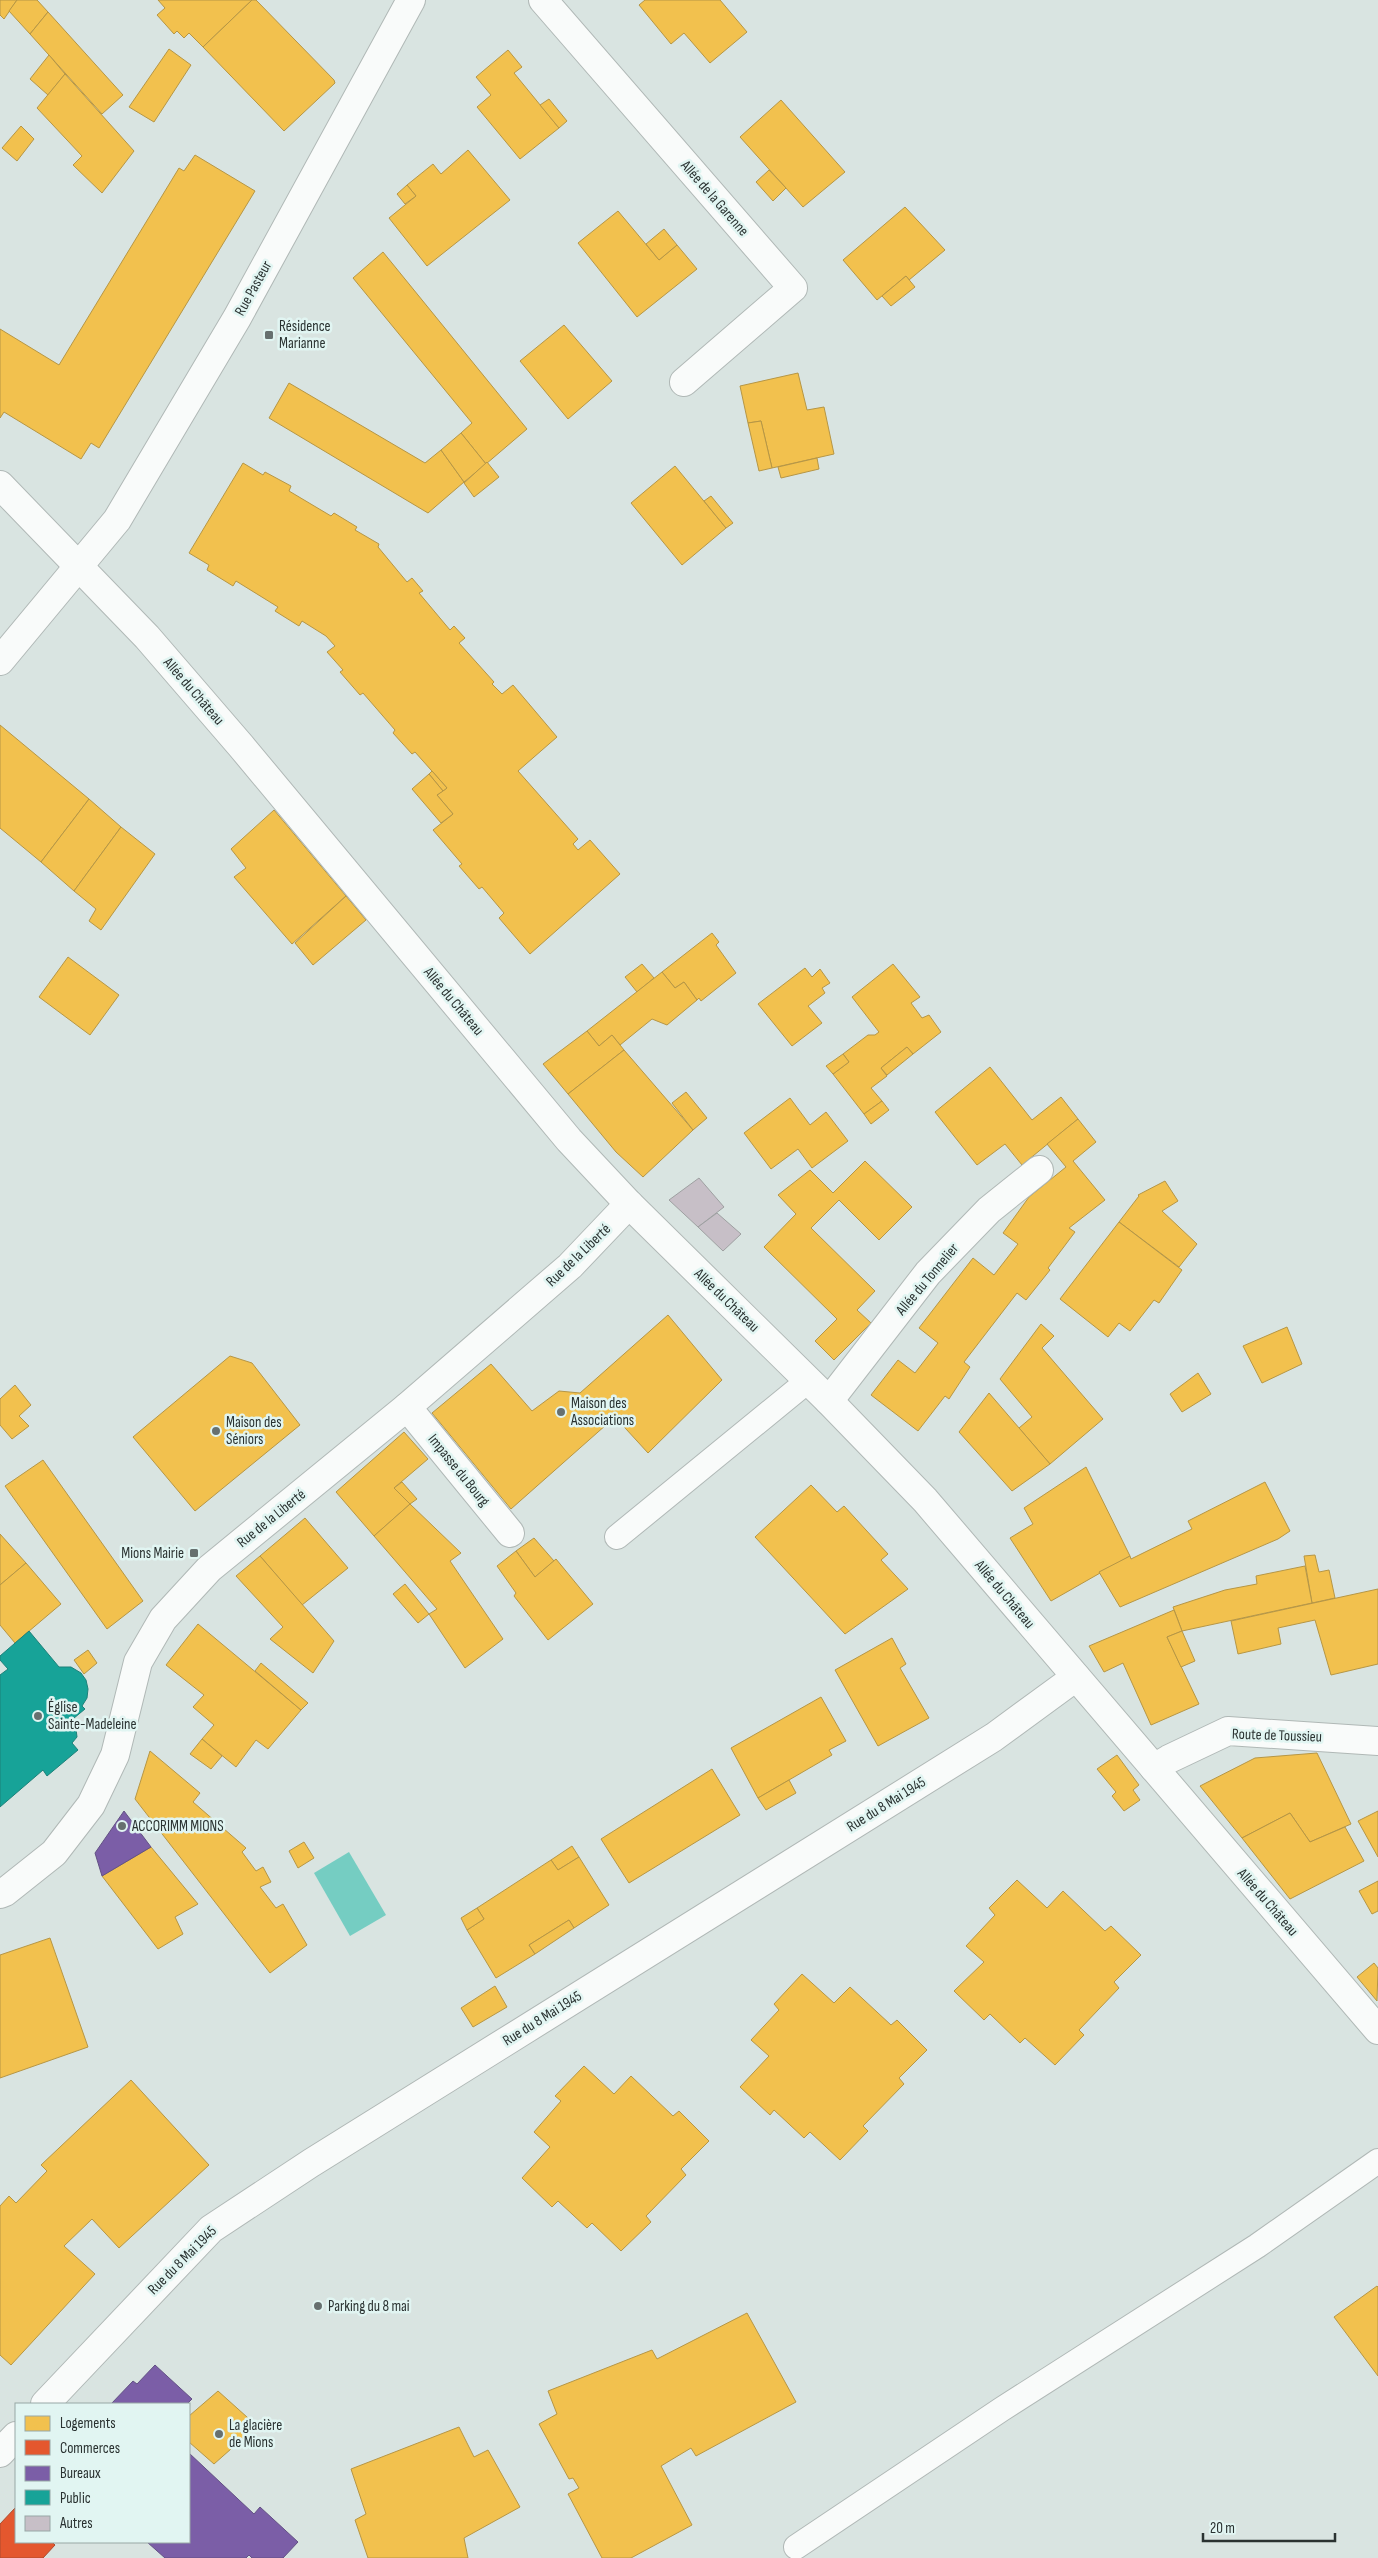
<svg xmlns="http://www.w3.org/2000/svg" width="1378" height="2558" font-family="'Sofia Sans Condensed',sans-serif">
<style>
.water{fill:#75cdc2}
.homes{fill:#f2c14e;stroke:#b69645}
.shops{fill:#e4572e;stroke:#ac4c2f}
.offices{fill:#7b5ea7;stroke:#635184}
.public{fill:#17a398;stroke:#1d8179}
.building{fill:#c7bfc7;stroke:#9ea0a1}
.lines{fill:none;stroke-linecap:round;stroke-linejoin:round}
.lane-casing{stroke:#b0b8b6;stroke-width:26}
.street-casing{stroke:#b0b8b6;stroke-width:30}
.lane{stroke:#f9fbfa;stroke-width:24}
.street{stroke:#f9fbfa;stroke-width:28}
.poi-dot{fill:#67706f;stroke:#e1f5f2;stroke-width:2}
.labels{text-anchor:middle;stroke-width:5;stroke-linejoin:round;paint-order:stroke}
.street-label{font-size:15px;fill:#2a3231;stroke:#e1f5f2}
.poi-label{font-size:15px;fill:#2a3231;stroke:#e1f5f2;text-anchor:start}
</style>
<rect width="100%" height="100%" fill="#d9e4e1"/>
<polygon class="water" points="349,1852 386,1915 350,1936 314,1873"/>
<g class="homes">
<polygon points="0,0 17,0 4,19 0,15"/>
<polygon points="17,0 37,0 48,12 30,34 9,11"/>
<polygon points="158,0 252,0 203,47 189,33 184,38 177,31 174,34 157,15 165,8"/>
<polygon points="252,0 256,0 334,80 335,83 284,131 203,47"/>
<polygon points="645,0 720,0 747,32 710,63 684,33 671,44 639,5"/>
<polygon points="48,12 123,95 102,114 30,34"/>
<polygon points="169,49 191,65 154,122 129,107"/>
<polygon points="508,50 522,67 514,73 559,128 520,159 477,107 491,95 476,77"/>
<polygon points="49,55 65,74 48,95 30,79"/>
<polygon points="65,74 134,151 102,193 73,165 82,156 37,108"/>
<polygon points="549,99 567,121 559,128 540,105"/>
<polygon points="781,100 845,172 803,207 740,137"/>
<polygon points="21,126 34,139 17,161 2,148"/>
<polygon points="468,150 510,200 427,266 389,218 416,196 407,185 433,164 441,174"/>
<polygon points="195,155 255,191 99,448 91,443 81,459 4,412 0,418 0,329 59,365 179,168 184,171"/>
<polygon points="769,170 786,188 773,201 756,182"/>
<polygon points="407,185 416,196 405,204 397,194"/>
<polygon points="905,207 945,250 909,280 906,276 877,300 843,260"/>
<polygon points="618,211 659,260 677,245 697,269 637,317 578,243"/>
<polygon points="664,229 677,245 659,260 646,244"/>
<polygon points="383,252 527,429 486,464 461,433 472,423 353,278"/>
<polygon points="906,276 915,287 891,306 882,296"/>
<polygon points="564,325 612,381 568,419 520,361"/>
<polygon points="798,373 807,410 824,407 834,454 772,468 761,421 748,423 740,386"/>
<polygon points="289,383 425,463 441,450 464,482 428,513 269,418"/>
<polygon points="761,421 772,468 759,471 748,423"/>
<polygon points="461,433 486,464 464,482 441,450"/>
<polygon points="817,458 819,469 781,478 778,467"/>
<polygon points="487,462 499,477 474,497 464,483"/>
<polygon points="243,463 263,475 265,472 291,486 289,491 331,516 334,513 357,527 355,530 379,544 378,547 407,582 412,578 423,591 419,593 450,630 454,626 465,638 459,643 494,682 492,684 502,694 513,685 557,737 518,771 578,839 573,844 578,850 590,840 620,874 530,954 499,918 504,913 482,887 479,889 459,866 462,864 433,830 453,814 437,795 447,788 415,752 412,754 393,733 395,730 363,693 360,695 340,672 343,670 327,652 335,646 326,636 302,621 299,626 275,611 278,607 236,581 233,586 207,570 209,565 189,553"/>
<polygon points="675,466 726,528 682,565 631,503"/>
<polygon points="711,496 733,523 726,528 704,501"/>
<polygon points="0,725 89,799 41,862 0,828"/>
<polygon points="432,771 447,788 443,791 429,774"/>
<polygon points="429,774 443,791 437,795 453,814 441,823 412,789"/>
<polygon points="89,799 121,827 74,891 41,862"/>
<polygon points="274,810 346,896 292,944 234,877 246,868 231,849"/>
<polygon points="121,827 155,854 101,930 89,921 96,909 74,891"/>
<polygon points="346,896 366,920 313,965 295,943"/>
<polygon points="712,933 719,942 716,945 736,973 701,1001 699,998 697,1000 684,982 675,988 662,972"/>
<polygon points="68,957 119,995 90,1035 39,997"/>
<polygon points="642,964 654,978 637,992 625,977"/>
<polygon points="893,964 920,997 911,1003 922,1018 929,1015 941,1032 913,1054 907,1047 881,1068 887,1076 871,1088 882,1101 864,1114 833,1074 849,1062 843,1054 868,1035 875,1035 879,1032 852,997"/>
<polygon points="805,968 812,977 820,969 830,983 822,988 825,993 808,1006 822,1023 792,1046 758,1004"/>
<polygon points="662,972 675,988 684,982 697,1000 667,1025 652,1019 620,1045 612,1035 599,1046 587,1031"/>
<polygon points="587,1031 599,1046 612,1035 624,1050 568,1094 543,1064"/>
<polygon points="907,1047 913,1054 887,1075 881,1068"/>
<polygon points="624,1050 693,1130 643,1177 616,1152 568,1094"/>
<polygon points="843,1054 849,1062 833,1074 826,1066"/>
<polygon points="990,1067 1032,1120 1061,1097 1078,1119 1022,1165 1005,1144 977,1165 935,1112"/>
<polygon points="686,1092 707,1118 693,1130 672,1103"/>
<polygon points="790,1098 810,1125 826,1112 848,1141 812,1168 798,1149 771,1169 744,1133"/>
<polygon points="882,1101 889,1110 871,1124 864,1114"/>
<polygon points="1078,1119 1096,1142 1073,1161 1105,1200 1069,1228 1075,1232 1048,1268 1050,1270 1026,1300 1017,1293 964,1362 970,1367 949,1399 945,1396 918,1431 871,1395 898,1360 915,1373 938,1343 919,1328 973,1258 994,1275 1018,1244 1003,1233 1029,1197 1066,1167 1047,1144"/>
<polygon points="865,1161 912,1207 879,1240 839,1200 811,1228 875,1291 857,1310 871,1323 834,1360 815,1341 837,1319 764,1247 796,1214 778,1195 810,1170 833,1193"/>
<polygon points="1165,1181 1178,1201 1162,1211 1197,1244 1179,1267 1119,1222 1139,1196 1138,1195"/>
<polygon points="1119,1222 1182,1270 1159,1303 1154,1300 1130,1331 1119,1323 1108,1337 1060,1299"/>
<polygon points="668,1315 722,1380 648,1453 615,1417 511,1509 432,1413 491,1364 532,1411 559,1391 580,1393"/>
<polygon points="1041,1324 1054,1336 1042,1348 1103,1419 1050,1464 1019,1428 1032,1417 1000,1379"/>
<polygon points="1287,1327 1302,1364 1262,1383 1243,1346"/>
<polygon points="230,1356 252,1363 300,1425 195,1511 133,1437"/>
<polygon points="1198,1373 1211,1394 1182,1412 1170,1394"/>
<polygon points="15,1385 31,1405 19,1416 29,1426 12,1439 0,1425 0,1399"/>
<polygon points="989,1393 1050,1464 1012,1491 959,1432"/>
<polygon points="404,1432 428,1459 394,1488 410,1504 374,1536 336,1492"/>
<polygon points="43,1460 143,1601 107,1629 5,1486"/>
<polygon points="1086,1467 1130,1556 1051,1601 1010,1538 1033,1524 1024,1508"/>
<polygon points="402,1482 417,1499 410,1504 394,1488"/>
<polygon points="1265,1482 1290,1531 1278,1539 1120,1607 1099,1572 1130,1556 1131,1559 1192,1529 1188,1521"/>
<polygon points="811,1485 837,1512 844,1506 888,1554 881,1560 908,1589 845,1634 755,1537"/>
<polygon points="410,1504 461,1553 450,1561 503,1639 465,1668 429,1614 437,1609 374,1536"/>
<polygon points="305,1518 348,1568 302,1605 260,1556"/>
<polygon points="0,1534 26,1563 0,1585"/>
<polygon points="534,1538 554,1561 535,1577 516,1551"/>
<polygon points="516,1551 535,1577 556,1559 593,1604 548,1640 514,1596 516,1593 497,1566"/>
<polygon points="1315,1555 1319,1572 1329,1570 1335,1598 1312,1603 1304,1556"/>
<polygon points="260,1556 334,1641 313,1673 270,1639 283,1627 236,1576"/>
<polygon points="26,1563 61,1604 15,1643 0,1625 0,1585"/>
<polygon points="1305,1566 1312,1603 1182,1631 1173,1607 1225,1590 1257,1584 1256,1576"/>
<polygon points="405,1584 429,1614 418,1623 393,1594"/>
<polygon points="1378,1589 1378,1664 1331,1675 1315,1620 1278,1628 1281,1644 1238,1654 1231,1621"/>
<polygon points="1174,1610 1182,1631 1167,1637 1199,1704 1151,1725 1123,1663 1104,1672 1089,1646"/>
<polygon points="198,1624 301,1710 268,1749 256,1740 236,1767 202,1739 214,1725 193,1707 204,1695 166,1665"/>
<polygon points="1182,1631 1195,1661 1181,1667 1167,1637"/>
<polygon points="892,1638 906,1664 900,1668 929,1718 878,1746 835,1670"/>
<polygon points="88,1650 97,1663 84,1674 74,1660"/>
<polygon points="261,1663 308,1703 301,1710 255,1671"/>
<polygon points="821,1697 846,1741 829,1750 832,1755 758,1798 731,1748"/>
<polygon points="202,1739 222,1756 211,1769 190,1754"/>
<polygon points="150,1751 200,1793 193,1802 246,1848 242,1852 256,1871 263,1867 271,1882 260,1887 276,1908 283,1904 307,1945 270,1973 135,1799"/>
<polygon points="1317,1753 1351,1824 1310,1842 1290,1813 1242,1838 1200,1786 1255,1758"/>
<polygon points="1117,1755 1139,1785 1133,1790 1140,1800 1124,1811 1112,1796 1116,1792 1097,1769"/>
<polygon points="712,1769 740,1815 629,1883 601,1839"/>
<polygon points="789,1780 796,1793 766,1810 758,1798"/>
<polygon points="1378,1811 1378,1857 1358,1821"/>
<polygon points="1290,1813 1310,1842 1345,1827 1364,1861 1290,1899 1242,1838"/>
<polygon points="304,1842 314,1858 298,1868 289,1851"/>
<polygon points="572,1846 579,1857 558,1870 551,1860"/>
<polygon points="151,1847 198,1904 175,1917 183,1934 158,1949 102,1876"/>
<polygon points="579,1857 609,1905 574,1928 569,1920 529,1945 535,1954 496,1978 467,1930 484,1919 477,1908 551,1860 558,1870"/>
<polygon points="1017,1880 1047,1908 1063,1891 1105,1931 1111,1926 1141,1955 1114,1982 1119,1988 1079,2030 1084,2035 1055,2065 1025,2038 1020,2043 990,2014 984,2020 954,1991 984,1962 966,1946 995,1915 989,1908"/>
<polygon points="1378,1881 1378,1911 1372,1914 1359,1891"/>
<polygon points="477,1908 484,1919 467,1930 461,1918"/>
<polygon points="569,1920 574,1928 535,1954 529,1945"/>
<polygon points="50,1938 88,2047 0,2078 0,1955"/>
<polygon points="1374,1963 1378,1968 1377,2001 1357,1977"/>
<polygon points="802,1974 834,2003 850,1987 891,2025 897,2020 927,2050 899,2078 904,2084 863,2126 868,2131 840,2160 810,2132 804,2138 774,2110 770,2115 740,2087 769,2056 751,2040 779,2010 774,2004"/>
<polygon points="495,1986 507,2007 473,2027 461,2008"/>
<polygon points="584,2066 614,2094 631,2076 673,2116 679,2111 709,2141 681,2169 686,2175 646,2216 651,2222 621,2251 592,2223 587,2228 558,2201 552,2207 522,2178 550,2147 534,2132 561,2101 555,2096"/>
<polygon points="131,2080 209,2165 119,2248 92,2219 64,2246 95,2274 11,2365 0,2355 0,2206 9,2196 16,2203 47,2171 41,2165"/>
<polygon points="1377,2286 1378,2287 1378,2376 1334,2317"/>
<polygon points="747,2313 796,2402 696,2456 691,2448 661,2466 692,2525 631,2558 602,2558 568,2494 579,2488 573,2478 569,2479 539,2424 557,2414 548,2391 652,2350 657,2359"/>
<polygon points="218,2391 257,2426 214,2464 189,2442 189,2416"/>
<polygon points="459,2427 474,2457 488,2450 520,2507 464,2538 468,2558 368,2558 355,2520 366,2514 351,2469"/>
</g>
<polygon class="shops" points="15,2508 16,2542 52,2542 55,2545 43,2558 0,2558 0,2524"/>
<g class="offices">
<polygon points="124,1811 151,1847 102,1876 95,1853"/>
<polygon points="155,2365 192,2399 187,2404 111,2404 133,2381 137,2384"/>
<polygon points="189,2453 254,2514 260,2507 298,2542 283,2558 252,2558 249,2555 246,2558 165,2558 147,2542 189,2542"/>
</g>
<polygon class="public" points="29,1631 59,1667 71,1667 81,1673 86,1680 88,1689 87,1698 82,1706 85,1709 68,1723 76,1729 77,1737 72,1743 78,1750 47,1776 43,1770 0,1807 0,1675 8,1669 0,1660 0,1656"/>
<g class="building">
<polygon points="699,1178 724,1207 698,1227 669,1200"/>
<polygon points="717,1213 741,1234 723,1251 698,1227"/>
</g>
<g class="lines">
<g class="lane-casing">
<g id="lane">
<polyline points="617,1537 809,1380"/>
<polyline points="796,2547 1002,2409 1257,2246 1378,2161"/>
</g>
</g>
<g class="street-casing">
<g id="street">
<polyline points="543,0 793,288 684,382"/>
<polyline points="0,485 147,637 241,746 569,1140 629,1204 829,1401 925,1500 1378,2030"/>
<polyline points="0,661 117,520 237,318 411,0"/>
<polyline points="829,1401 928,1273 989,1210 1039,1170"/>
<polyline points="407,1407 510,1533"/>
<polyline points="1154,1768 1169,1759 1228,1731 1378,1741"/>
<polyline points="0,1894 5,1892 54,1853 91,1805 115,1755 138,1662 163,1619 209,1569 407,1407 570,1266 629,1204"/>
<polyline points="45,2404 211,2229 311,2163 994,1737 1076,1677"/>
<polyline points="0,2453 16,2436"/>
</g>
</g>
<use href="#lane" class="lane"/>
<use href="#street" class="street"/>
</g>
<g class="poi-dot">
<rect x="264" y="330" width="10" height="10" rx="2.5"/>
<circle cx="561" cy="1412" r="5"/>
<circle cx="216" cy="1431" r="5"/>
<rect x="189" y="1548" width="10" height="10" rx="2.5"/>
<circle cx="38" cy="1716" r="5"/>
<circle cx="122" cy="1826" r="5"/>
<circle cx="318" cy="2306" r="5"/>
<circle cx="219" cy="2434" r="5"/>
</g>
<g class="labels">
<g class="street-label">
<text transform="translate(715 198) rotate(49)" y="5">Allée de la Garenne</text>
<text transform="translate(253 288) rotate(-61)" y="5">Rue Pasteur</text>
<text transform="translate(194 691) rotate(49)" y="5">Allée du Château</text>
<text transform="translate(454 1001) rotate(50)" y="5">Allée du Château</text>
<text transform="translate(578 1255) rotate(-44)" y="5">Rue de la Liberté</text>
<text transform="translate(927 1279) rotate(-50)" y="5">Allée du Tonnelier</text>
<text transform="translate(727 1300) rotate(44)" y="5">Allée du Château</text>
<text transform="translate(459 1470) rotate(51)" y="5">Impasse du Bourg</text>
<text transform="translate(271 1518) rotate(-39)" y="5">Rue de la Liberté</text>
<text transform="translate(1005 1594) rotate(50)" y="5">Allée du Château</text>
<text transform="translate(1277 1735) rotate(2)" y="5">Route de Toussieu</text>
<text transform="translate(886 1804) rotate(-32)" y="5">Rue du 8 Mai 1945</text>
<text transform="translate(1268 1902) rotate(49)" y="5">Allée du Château</text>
<text transform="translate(542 2018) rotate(-32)" y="5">Rue du 8 Mai 1945</text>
<text transform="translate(182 2260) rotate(-45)" y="5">Rue du 8 Mai 1945</text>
</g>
<g class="poi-label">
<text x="279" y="331">Résidence<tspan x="279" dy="17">Marianne</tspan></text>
<text x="571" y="1408">Maison des<tspan x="571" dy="17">Associations</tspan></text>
<text x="226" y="1427">Maison des<tspan x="226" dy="17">Séniors</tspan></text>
<text x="184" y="1558" text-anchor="end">Mions Mairie</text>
<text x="48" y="1712">Église<tspan x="48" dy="17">Sainte-Madeleine</tspan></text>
<text x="132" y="1831">ACCORIMM MIONS</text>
<text x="328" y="2311">Parking du 8 mai</text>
<text x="229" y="2430">La glacière<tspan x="229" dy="17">de Mions</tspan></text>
</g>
</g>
<rect x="15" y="2403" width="175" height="140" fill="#e1f5f2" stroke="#98a7a5"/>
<rect x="25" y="2416" width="25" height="15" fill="#f2c14e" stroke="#98a7a5"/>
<text x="60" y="2428" font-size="15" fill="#2a3231">Logements</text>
<rect x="25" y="2440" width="25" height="15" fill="#e4572e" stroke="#98a7a5"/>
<text x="60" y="2453" font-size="15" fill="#2a3231">Commerces</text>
<rect x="25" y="2466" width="25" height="15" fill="#7b5ea7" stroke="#98a7a5"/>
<text x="60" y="2478" font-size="15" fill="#2a3231">Bureaux</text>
<rect x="25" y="2490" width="25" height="15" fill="#17a398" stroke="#98a7a5"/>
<text x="60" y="2503" font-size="15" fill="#2a3231">Public</text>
<rect x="25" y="2516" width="25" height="15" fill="#c7bfc7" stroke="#98a7a5"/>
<text x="60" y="2528" font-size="15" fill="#2a3231">Autres</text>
<path d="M1203 2533v8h132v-8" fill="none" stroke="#2a3231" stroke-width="2.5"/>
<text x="1210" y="2533" font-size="15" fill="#2a3231" stroke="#e1f5f2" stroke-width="4" paint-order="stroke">20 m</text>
</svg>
